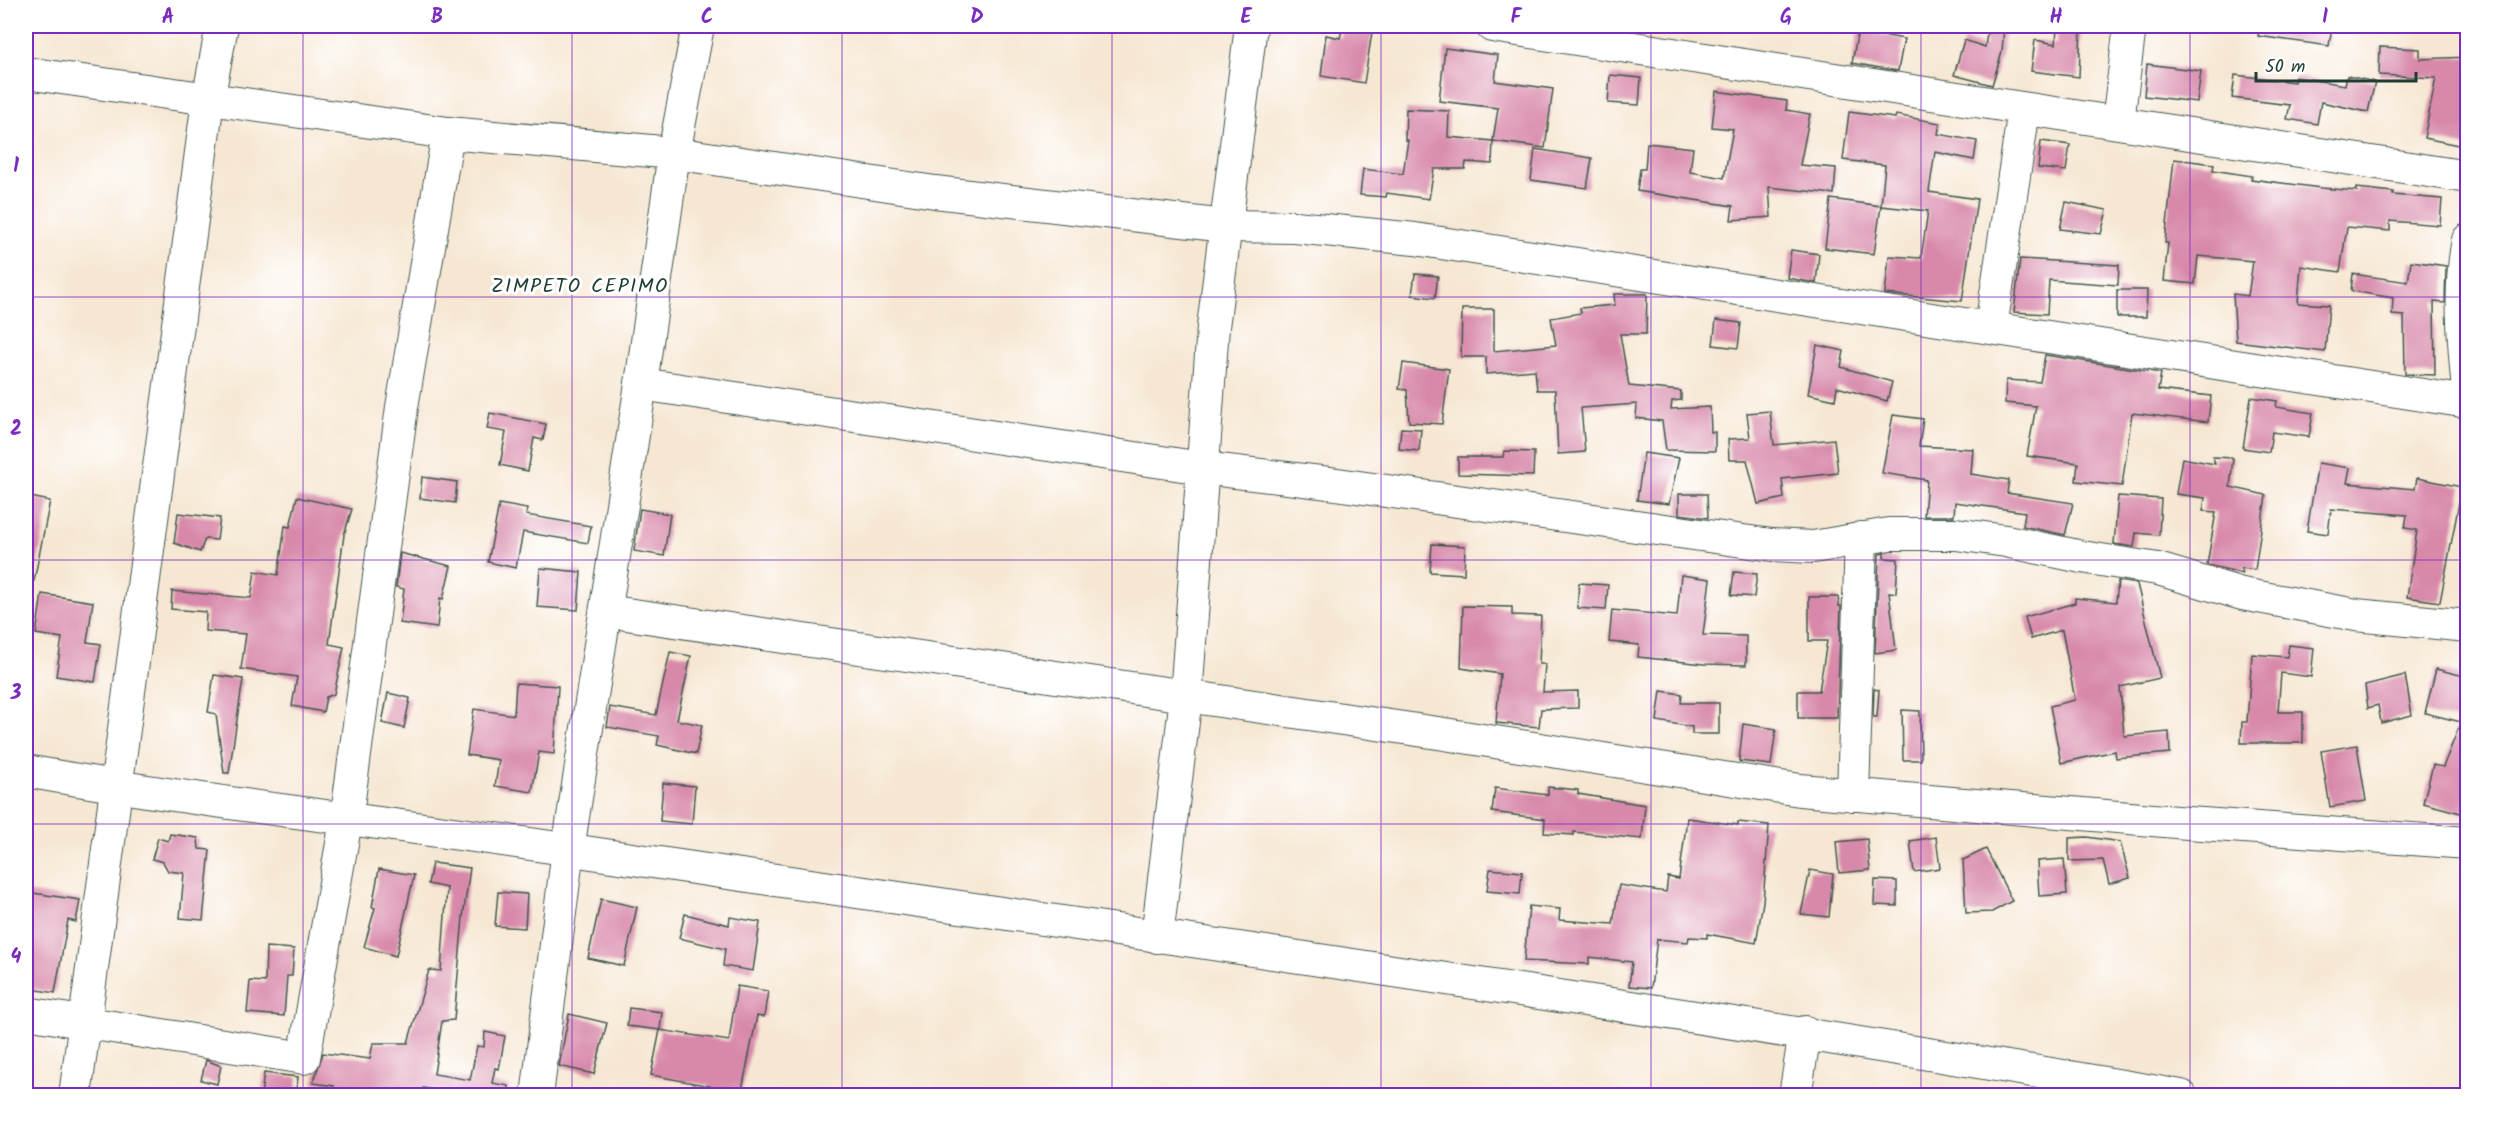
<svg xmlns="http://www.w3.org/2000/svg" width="2493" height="1121" font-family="Kalam,sans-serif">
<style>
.building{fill:#d889aa}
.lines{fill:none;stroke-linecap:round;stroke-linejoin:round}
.minor-casing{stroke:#3f564c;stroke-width:34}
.minor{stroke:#fff;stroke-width:32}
.grid{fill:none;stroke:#7b2cbf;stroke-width:1.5;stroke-opacity:0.55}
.labels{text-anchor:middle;stroke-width:6;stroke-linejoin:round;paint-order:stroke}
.neighbourhood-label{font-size:20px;letter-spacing:1.5px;fill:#1f3d34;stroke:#fff}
.neatline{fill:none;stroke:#7b2cbf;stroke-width:2}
.grid-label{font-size:20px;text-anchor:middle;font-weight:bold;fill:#7b2cbf}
</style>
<rect width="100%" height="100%" fill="#fff"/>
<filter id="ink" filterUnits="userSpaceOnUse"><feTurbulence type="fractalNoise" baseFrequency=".0167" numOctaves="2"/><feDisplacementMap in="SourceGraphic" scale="12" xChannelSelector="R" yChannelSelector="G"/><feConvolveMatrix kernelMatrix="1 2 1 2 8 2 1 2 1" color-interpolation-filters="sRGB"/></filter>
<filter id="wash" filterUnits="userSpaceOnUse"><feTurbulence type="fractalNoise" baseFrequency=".008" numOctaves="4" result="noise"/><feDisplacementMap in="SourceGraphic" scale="24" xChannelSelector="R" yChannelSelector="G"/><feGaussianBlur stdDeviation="1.35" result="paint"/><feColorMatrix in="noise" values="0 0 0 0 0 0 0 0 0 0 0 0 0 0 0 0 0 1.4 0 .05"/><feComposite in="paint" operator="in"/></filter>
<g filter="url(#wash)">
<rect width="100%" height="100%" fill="#f6e7d3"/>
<g id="blocks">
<g class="building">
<polygon points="1343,26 1372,32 1364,83 1321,76 1326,35 1340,38"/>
<polygon points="1988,26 2004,26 2002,52 1992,85 1954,75 1964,40 1985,47"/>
<polygon points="2057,26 2081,26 2079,77 2031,71 2035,40 2056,44"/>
<polygon points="2259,26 2332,26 2329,46 2258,36"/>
<polygon points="1858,30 1904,39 1898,71 1852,63"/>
<polygon points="2380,47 2420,49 2420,59 2468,57 2468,147 2424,138 2436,78 2379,75"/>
<polygon points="1445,48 1498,55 1495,81 1553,89 1545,148 1493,141 1498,108 1439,101"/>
<polygon points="2147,64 2201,71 2197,102 2144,96"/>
<polygon points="1610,75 1641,78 1639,105 1608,103"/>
<polygon points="2235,75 2294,82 2295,77 2345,85 2347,76 2375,82 2368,112 2321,102 2317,124 2287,119 2290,105 2232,98"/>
<polygon points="1716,91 1787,101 1786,110 1810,114 1800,165 1836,168 1834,194 1769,187 1771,217 1731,220 1733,206 1637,191 1640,169 1645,169 1647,143 1693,148 1690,172 1724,178 1733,129 1712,127"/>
<polygon points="1406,109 1449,111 1448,137 1493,141 1492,164 1466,162 1465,169 1434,169 1429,199 1387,193 1386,197 1360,195 1363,169 1403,174 1408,140 1405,140"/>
<polygon points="1849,112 1895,118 1896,115 1940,123 1938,134 1977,141 1974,160 1935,152 1929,192 1977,199 1962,301 1885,294 1889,256 1921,258 1928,211 1881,206 1885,165 1843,160"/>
<polygon points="2041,141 2070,145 2066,171 2038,168"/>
<polygon points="1535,149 1592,158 1587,188 1531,180"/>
<polygon points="2174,159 2214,164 2213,170 2252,176 2251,179 2321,188 2357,191 2357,188 2393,192 2393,195 2442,199 2440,225 2390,221 2390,231 2347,227 2340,272 2301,266 2298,303 2329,305 2325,352 2236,341 2233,294 2248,296 2253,261 2198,256 2195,284 2164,281 2168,243 2165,243"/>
<polygon points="1831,199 1881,206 1874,254 1825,248"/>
<polygon points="2066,202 2107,210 2101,234 2060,229"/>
<polygon points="1791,250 1819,254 1816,283 1787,278"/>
<polygon points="2020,259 2119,265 2118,285 2049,280 2047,314 2014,312"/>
<polygon points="2411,261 2446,266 2445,303 2434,302 2435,375 2405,374 2404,316 2392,315 2393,298 2351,291 2353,274 2408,282"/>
<polygon points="1415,274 1438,276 1435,298 1412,295"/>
<polygon points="2117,290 2147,290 2146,317 2117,317"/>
<polygon points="1614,294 1647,294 1646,334 1620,334 1629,386 1681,391 1681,400 1672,401 1671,409 1710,407 1711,432 1715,432 1715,451 1666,450 1662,421 1636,418 1637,404 1581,408 1585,452 1558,454 1555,390 1537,390 1535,370 1486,374 1486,357 1461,357 1462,309 1494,309 1494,351 1556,345 1551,318 1581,313 1580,308 1615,305"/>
<polygon points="1716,320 1741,323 1738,348 1713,345"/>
<polygon points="1817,345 1844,351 1841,367 1892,382 1887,401 1837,387 1835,400 1808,394"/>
<polygon points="2045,355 2161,373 2158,390 2211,396 2208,422 2132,413 2122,486 2076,481 2078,463 2027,456 2036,406 2005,403 2006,380 2040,382"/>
<polygon points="1403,363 1449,369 1442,424 1409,422 1407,390 1399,389"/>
<polygon points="2251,397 2277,401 2276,407 2313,413 2309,437 2272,432 2269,452 2243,448"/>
<polygon points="1770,411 1774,445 1834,439 1838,473 1782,479 1784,498 1758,504 1747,460 1729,460 1728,439 1750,438 1747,413"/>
<polygon points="490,413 546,424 543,440 534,438 528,471 500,465 506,432 487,429"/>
<polygon points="1893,415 1923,419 1919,446 1973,449 1971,474 2009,480 2007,493 2073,503 2065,535 2023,526 2025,512 1955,502 1954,516 1924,516 1927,480 1882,473"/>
<polygon points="1401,428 1421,429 1419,451 1399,449"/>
<polygon points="1504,451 1534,452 1533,476 1458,474 1458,457 1503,457"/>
<polygon points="1644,453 1679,458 1669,504 1637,500"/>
<polygon points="2213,457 2233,458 2230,487 2266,495 2255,570 2242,568 2242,573 2207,565 2216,512 2203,511 2205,498 2176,494 2182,458 2215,464"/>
<polygon points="2318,463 2350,468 2347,483 2415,489 2417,478 2462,487 2440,602 2407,597 2417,530 2405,528 2407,515 2331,509 2328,534 2307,531"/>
<polygon points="422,477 457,482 455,503 420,498"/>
<polygon points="1679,494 1707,494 1708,518 1679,514"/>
<polygon points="26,496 50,501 34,581 26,580"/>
<polygon points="2118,496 2161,499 2159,535 2136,533 2134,547 2114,544"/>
<polygon points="297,497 352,509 344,535 329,644 344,647 334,694 326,697 323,712 292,706 297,677 241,669 246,634 205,631 206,612 171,609 172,591 251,598 255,571 278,575 285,526 290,527"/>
<polygon points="499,504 527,509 526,515 591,526 588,543 523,532 516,568 488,562"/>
<polygon points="640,509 670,514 664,556 634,551"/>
<polygon points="178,513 220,518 217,540 205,539 200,552 174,543"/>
<polygon points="1432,544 1465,546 1464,574 1430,572"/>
<polygon points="400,553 451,566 443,599 440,598 437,628 400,623 404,589 396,587"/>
<polygon points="1884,553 1884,558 1898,559 1896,593 1889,592 1896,650 1875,653 1879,554"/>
<polygon points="540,568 581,572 578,610 537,607"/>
<polygon points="1734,572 1757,574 1754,597 1731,595"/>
<polygon points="1681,575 1710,579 1703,635 1746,636 1746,665 1704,664 1638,657 1639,645 1609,642 1612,610 1677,616"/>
<polygon points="2118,581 2137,584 2160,678 2120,687 2124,736 2169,732 2170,753 2116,758 2115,751 2061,763 2050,706 2075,700 2062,630 2031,639 2025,617 2075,603 2075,598 2116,602"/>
<polygon points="1579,583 1608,585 1606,610 1577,608"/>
<polygon points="42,594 93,602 87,642 101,644 95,682 56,676 62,638 36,634"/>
<polygon points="1809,597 1838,597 1839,606 1841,606 1837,718 1798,718 1798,691 1819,691 1827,641 1809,641"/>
<polygon points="1463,606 1512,607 1512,615 1541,616 1539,664 1545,664 1543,692 1578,691 1578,708 1541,709 1539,727 1496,723 1500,674 1461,668"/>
<polygon points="2289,645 2314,648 2311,677 2281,673 2278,712 2303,712 2303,743 2241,743 2242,722 2247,722 2252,654 2287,657"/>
<polygon points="670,652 691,656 677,720 702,725 696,754 657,745 659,736 607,727 610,707 656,715"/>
<polygon points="2436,669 2468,677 2468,815 2423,803 2433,765 2443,767 2461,722 2425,713"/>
<polygon points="214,675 243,679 229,773 224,773 216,714 208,712"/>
<polygon points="2405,675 2412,715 2381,723 2378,705 2368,708 2365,685"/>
<polygon points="516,683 558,686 554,754 539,752 532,792 495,786 499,760 467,755 474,709 514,715"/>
<polygon points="1874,689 1879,690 1877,717 1873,717"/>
<polygon points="1661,691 1682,694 1681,703 1719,703 1719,734 1692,734 1692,727 1657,721"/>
<polygon points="388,693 410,698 404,728 382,723"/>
<polygon points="1902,710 1920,711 1921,760 1903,760"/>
<polygon points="1743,724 1776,729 1771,765 1739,761"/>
<polygon points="2357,745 2366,801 2330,807 2321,751"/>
<polygon points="663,783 695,786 692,824 660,821"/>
<polygon points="1548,787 1578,790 1578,794 1645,805 1642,839 1574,832 1574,835 1544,833 1545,819 1492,812 1495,788 1548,795"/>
<polygon points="1687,818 1738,825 1738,822 1769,825 1763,902 1756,943 1707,934 1707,938 1689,937 1688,942 1657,939 1651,988 1629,986 1632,962 1589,957 1589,964 1524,961 1529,906 1560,909 1559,920 1613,924 1619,885 1666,892 1668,877 1679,879"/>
<polygon points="170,834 198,838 199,849 210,850 203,920 180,918 184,873 168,871 163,862 152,859 158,838 168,841"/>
<polygon points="1936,837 1940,868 1914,872 1910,841"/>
<polygon points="2087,837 2120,842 2130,878 2109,884 2103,860 2069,861 2069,838"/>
<polygon points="1867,839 1870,870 1839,873 1836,842"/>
<polygon points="1986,849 2012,901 1992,912 1966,913 1963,860"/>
<polygon points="2064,859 2067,894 2039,896 2037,861"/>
<polygon points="432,863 470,868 463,917 454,1020 442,1021 434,1074 470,1080 477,1046 484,1047 485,1032 505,1036 499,1069 495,1068 492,1083 509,1086 508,1095 459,1095 459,1093 423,1088 422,1095 332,1095 334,1086 313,1083 323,1053 370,1059 373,1043 408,1043 429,970 441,971 447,888 428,884"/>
<polygon points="379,869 414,875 396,956 364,947 375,908 372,907"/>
<polygon points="1490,869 1522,872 1520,894 1487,891"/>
<polygon points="1810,870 1833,874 1829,917 1801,914"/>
<polygon points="1875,880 1897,881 1897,906 1874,905"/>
<polygon points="26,892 80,900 76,922 68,920 55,993 26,988 26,948 31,915 26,914"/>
<polygon points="498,892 527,894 525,928 495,926"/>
<polygon points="601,899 637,907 624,966 588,958"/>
<polygon points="685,914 729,925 730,917 760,922 753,971 723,966 725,949 679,938"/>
<polygon points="266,947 294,949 292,976 287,976 284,1016 247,1013 250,981 265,982"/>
<polygon points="737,986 768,991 764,1017 757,1016 741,1095 708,1095 710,1086 651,1075 660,1030 729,1041"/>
<polygon points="629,1008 662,1012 660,1030 627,1026"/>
<polygon points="569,1014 607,1023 594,1074 559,1066"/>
<polygon points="206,1060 221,1066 217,1084 201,1080"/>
<polygon points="264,1073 298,1077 296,1095 261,1095"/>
</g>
</g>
</g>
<g filter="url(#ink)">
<use href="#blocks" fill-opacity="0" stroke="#3f564c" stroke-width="1.5"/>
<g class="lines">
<g class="minor-casing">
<g id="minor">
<polyline points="1492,26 2468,177"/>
<polyline points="26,73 448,133 674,153 935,192 1225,226 1295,227 1415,239 2468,402"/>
<polyline points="2118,122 2130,26"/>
<path d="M2468 240C2458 290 2464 342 2468 392"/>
<polyline points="1991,327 2024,110"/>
<polyline points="641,384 1202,468 1329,483 1772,545 1813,547 1889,534 1956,534 2006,541 2082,557 2158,569 2242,594 2356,615 2468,626"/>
<polyline points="606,611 1438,733 1800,790 2188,823 2468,843"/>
<path d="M26 771C209 804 394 823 578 851 1113 930 1648 1005 2181 1096"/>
<polyline points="1853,795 1861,538"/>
<polyline points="1157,937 1186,697 1213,327 1251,26"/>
<polyline points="26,1013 304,1058 346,821 402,407 448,133"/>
<polyline points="75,1096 208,100 222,26"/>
<polyline points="537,1096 568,849 641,384 674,153 698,26"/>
<polyline points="1795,1096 1805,1032"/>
</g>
</g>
<use href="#minor" class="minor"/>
</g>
</g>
<path class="grid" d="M303 26V1096M572 26V1096M842 26V1096M1112 26V1096M1381 26V1096M1651 26V1096M1921 26V1096M2190 26V1096M26 297H2468M26 560H2468M26 824H2468"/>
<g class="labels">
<g class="neighbourhood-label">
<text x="580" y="292">ZIMPETO CEPIMO</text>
</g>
</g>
<rect width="2493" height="1121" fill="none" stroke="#fff" stroke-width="66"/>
<path d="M2256 72v9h160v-9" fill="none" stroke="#1f3d34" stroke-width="3"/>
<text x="2265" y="72" font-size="18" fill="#1f3d34" stroke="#ffffff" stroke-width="4.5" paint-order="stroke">50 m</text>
<rect x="33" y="33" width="2427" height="1055" class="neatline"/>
<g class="grid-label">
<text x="168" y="23">A</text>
<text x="437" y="23">B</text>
<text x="707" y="23">C</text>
<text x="977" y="23">D</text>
<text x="1246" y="23">E</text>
<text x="1516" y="23">F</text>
<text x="1786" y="23">G</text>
<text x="2056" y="23">H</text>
<text x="2325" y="23">I</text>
<text x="16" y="172">1</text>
<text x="16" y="435">2</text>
<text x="16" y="699">3</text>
<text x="16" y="963">4</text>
</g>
</svg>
